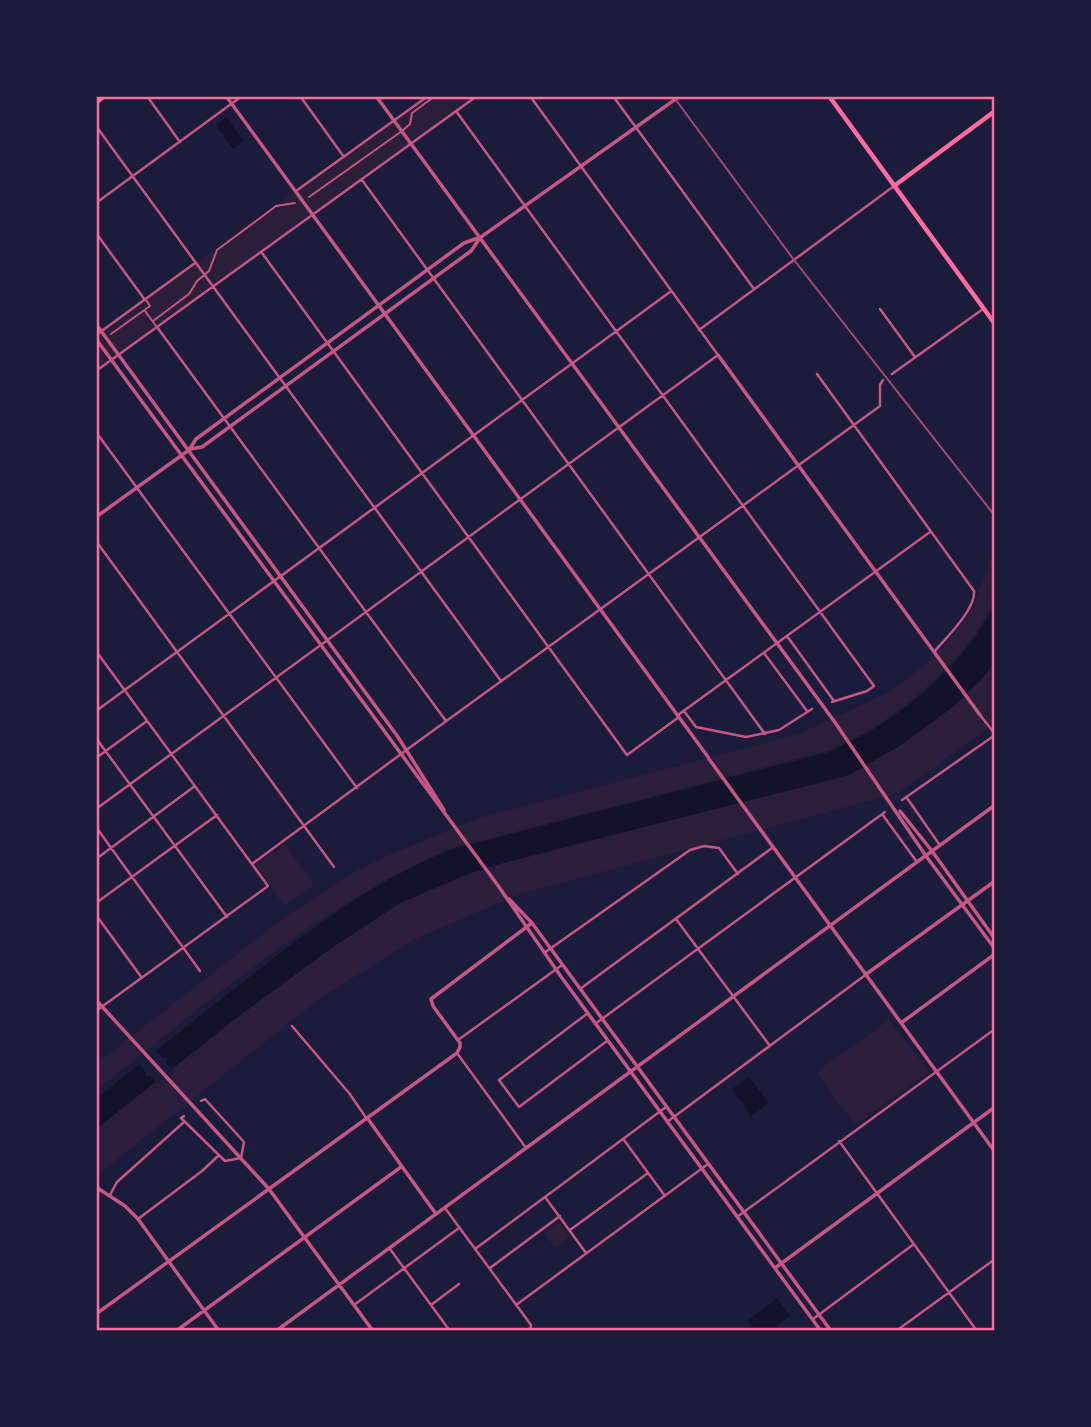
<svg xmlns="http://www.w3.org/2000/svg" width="1091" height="1427" viewBox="0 0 1091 1427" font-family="Helvetica,sans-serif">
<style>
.green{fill:#2a1e3b}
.water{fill:#12122b}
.pier{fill:#1b1b3a}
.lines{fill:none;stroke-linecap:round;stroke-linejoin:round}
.pedestrian{stroke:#c65784;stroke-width:2}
.minor{stroke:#c65784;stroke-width:2.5}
.tertiary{stroke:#c65784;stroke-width:3.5}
.secondary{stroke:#ff6b9d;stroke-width:3.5}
.primary{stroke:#ff6b9d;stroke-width:4.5}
.trunk{stroke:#ff6b9d;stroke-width:4.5}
.rail{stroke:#a44b75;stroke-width:2}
.neatline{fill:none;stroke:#ff6b9d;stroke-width:2.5}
</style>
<rect width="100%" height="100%" fill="#1b1b3a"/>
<path class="green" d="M428,96H477L96,371V335Z
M995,541C995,556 999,586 994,600C975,648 920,696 878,725C863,735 846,742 830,750L449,849C319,906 207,1003 96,1091V1064L282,919L347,876L384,857L479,818L799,734L887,693L916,672L946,644L972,609L988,568Z
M995,662V723L899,793L520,894L417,938L318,1000L96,1176V1129L235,1019L330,949L400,903L468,874L503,863L830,780L898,747L950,709L980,681Z
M285,844L314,886L284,906L256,865Z
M889,1020L930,1072L855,1125L816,1072Z
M556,1224H560L570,1237L555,1248L544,1233Z"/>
<path class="water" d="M226,117L244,141L233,149L216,125Z
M995,603V662L980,681L950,709L898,747L849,775L503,863L468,874L400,903L330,949L235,1019L96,1129V1099C147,1058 199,1016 251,976C314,926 378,879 453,849L830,752C845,744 860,737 874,729C919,702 974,651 995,603Z
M749,1077L769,1103L751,1116L732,1089Z
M777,1298L790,1316L770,1331H756L748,1320Z"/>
<path class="pier" d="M154,1049L162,1057L167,1058V1063L175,1072L158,1084L150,1076H146L145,1071L137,1062Z"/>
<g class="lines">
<path class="pedestrian" d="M309,197L402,131L410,124L412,113L435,96
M145,311L156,326
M153,321L189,294L197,281L209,271L217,250L276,206L295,203
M111,334L150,306L146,300"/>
<path class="minor" d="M147,96L180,142
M300,96L344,157
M613,96L754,289
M456,111L874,686L867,691L832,702
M96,126L501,681
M362,180L765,734
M296,191L428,96
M96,203L242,96
M96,233L145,300
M262,253L627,755L679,717
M880,309L915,357
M157,327L446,721
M699,330L894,186
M96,335L195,263
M96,371L477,96
M817,374L974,591C976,609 946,638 934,652
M892,374L983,309
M96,432L357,788
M96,541L334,867
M787,636L834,701
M96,651L268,886L96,1011
M764,653L807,711
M96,711L670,292
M684,711L696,727L746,737L779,730L812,709
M678,715L930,532
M980,715L995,734
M96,738L227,917
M96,758L147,721
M907,798L939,844
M902,800L995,735
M96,809L718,355L530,96
M882,814L917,862
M96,827L200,971
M96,859L195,786
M252,864L416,743L880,406V385L883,380
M96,903L217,815
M96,915L142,978
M676,919L770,1046
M544,953L690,850L704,846L719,848L738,874
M580,989L772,848
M588,1013L499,1080L519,1107L607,1041
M595,1024L885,812
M292,1026L349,1093L367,1119
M458,1040L562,965
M457,1053L526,1148
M184,1116L181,1118L225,1161L241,1158L244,1142L205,1099L201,1101
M667,1122L864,976
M624,1140L665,1196
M839,1141L977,1331
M110,1195L117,1182L184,1122
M545,1197L586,1253
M445,1208L531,1325L530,1331
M737,1217L995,1029
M138,1219L202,1171L218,1156
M570,1230L648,1173
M390,1249L450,1331
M475,1249L666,1107
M490,1268L560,1216
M354,1305L459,1228
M431,1305L459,1284
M516,1305L708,1164
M813,1319L914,1244
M896,1331L995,1259"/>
<path class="tertiary" d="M226,96L708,757
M376,96L834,721L926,856L995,949
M96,324L398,737L444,810
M96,339L499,887L562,978L821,1331
M718,355L980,715
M191,449L202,447L471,251L480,238
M96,517L189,450L196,439L464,243L481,237L680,96
M709,759L995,1152
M900,811L932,851L995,939
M509,899L532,923L831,1331
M865,975L995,881
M96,1000L269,1189L373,1331
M901,1023L995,954
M368,1119L436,1214
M96,1187L125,1206L138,1219L219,1331
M96,1204L98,1189
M775,1268L995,1107
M96,1314L457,1053L460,1047V1043L433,1006L431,999L532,923
M176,1331L401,1167
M276,1331L995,805"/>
<path class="secondary" d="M96,103L105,96"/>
<path class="primary" d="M894,186L995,111"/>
<path class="trunk" d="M829,96L995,324"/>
<path class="rail" d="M673,96L794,260L995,516"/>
</g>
<rect width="1091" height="1427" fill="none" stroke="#1b1b3a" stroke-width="196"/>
<rect x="98" y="98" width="895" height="1231" class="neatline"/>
</svg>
